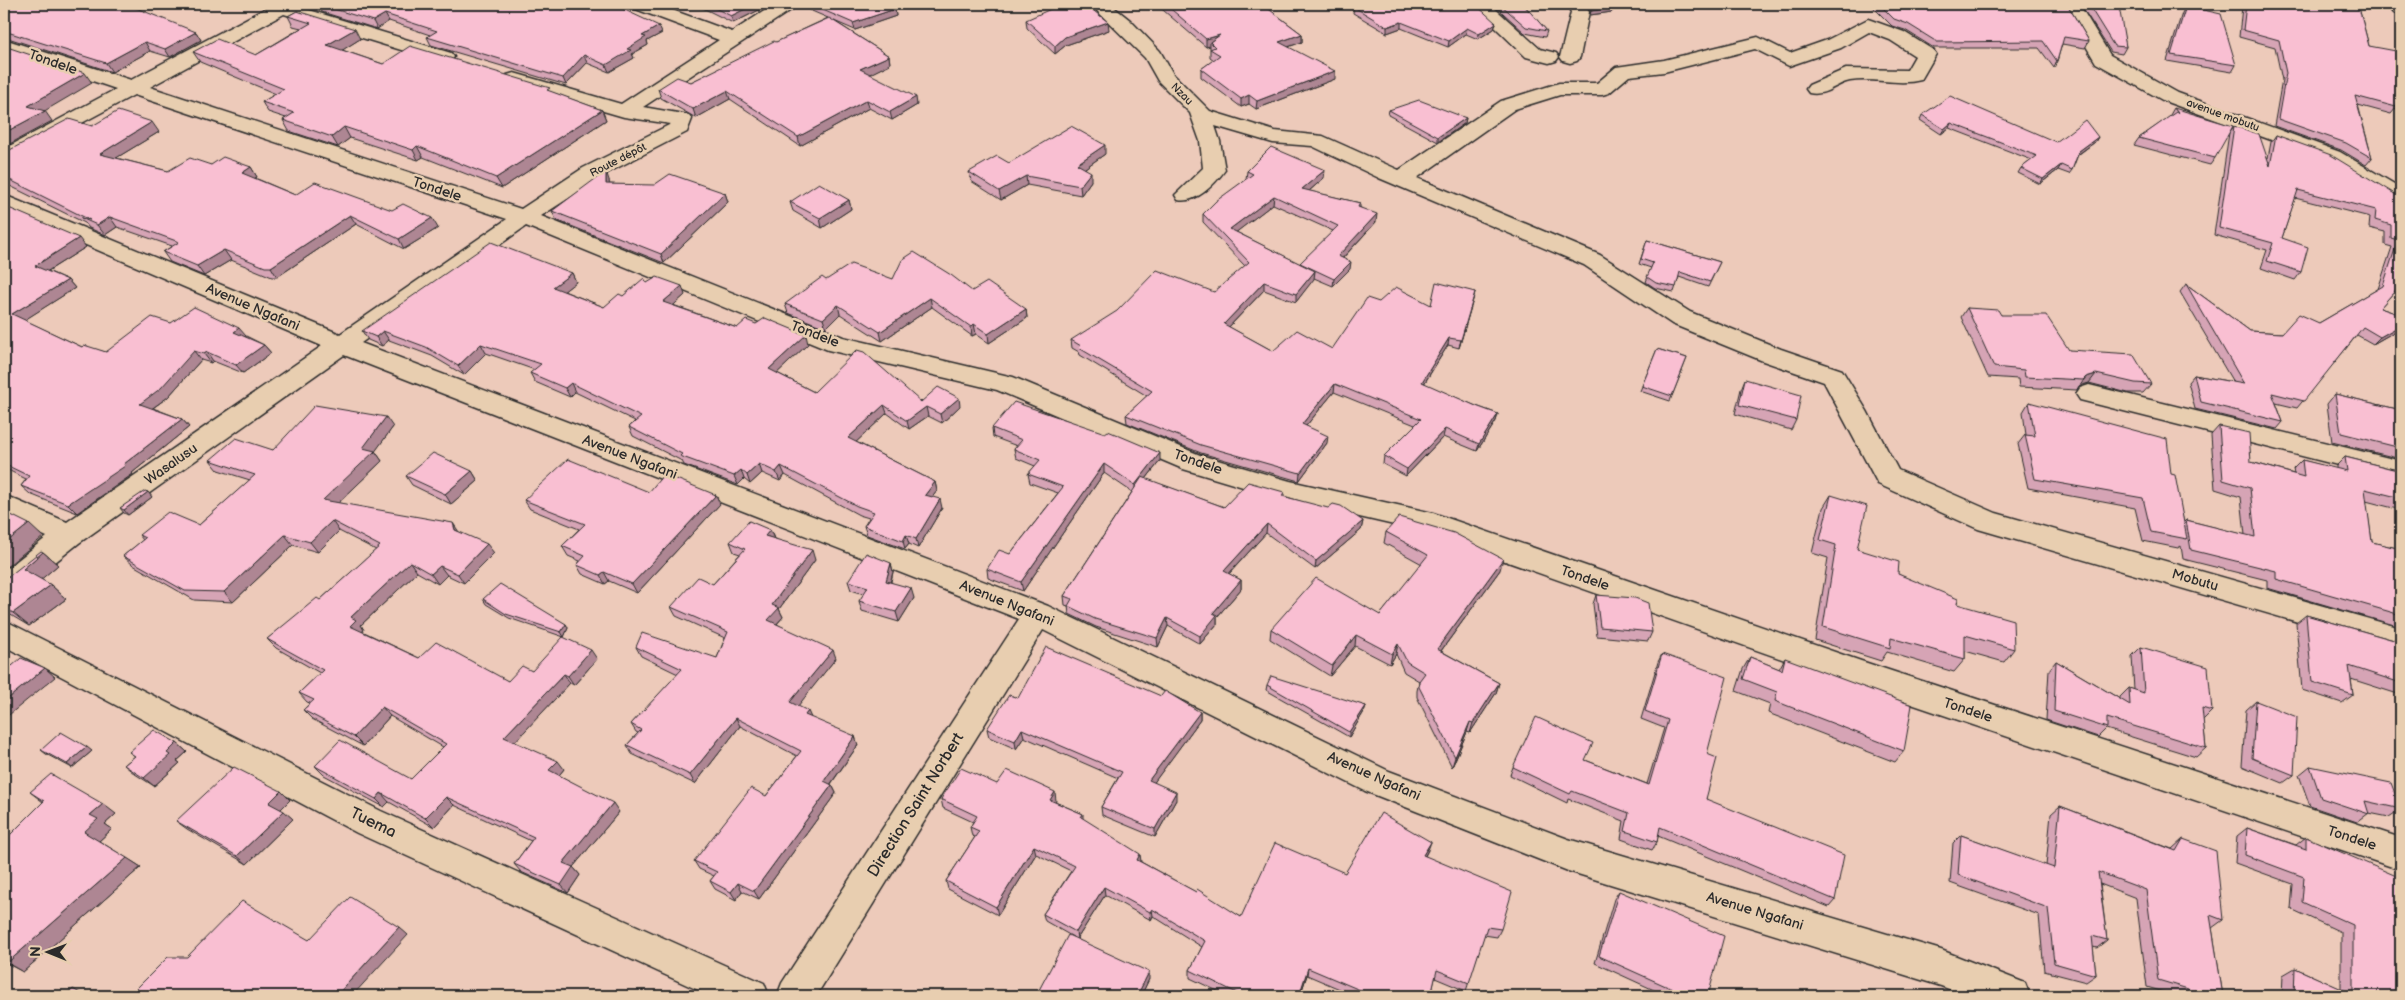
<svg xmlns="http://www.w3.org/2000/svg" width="2405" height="1000" viewBox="0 0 2405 1000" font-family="'Balsamiq Sans',sans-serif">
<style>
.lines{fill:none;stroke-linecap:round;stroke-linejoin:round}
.street-casing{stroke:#2b2b2b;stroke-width:3}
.street{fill:#e8ceb0;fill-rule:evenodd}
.wall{fill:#d6a4b5;stroke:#2b2b2b;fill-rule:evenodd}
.shaded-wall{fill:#ae8693;stroke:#2b2b2b}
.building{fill:#f9bfd2;stroke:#2b2b2b}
.labels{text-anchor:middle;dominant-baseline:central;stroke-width:5;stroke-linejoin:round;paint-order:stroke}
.far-street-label{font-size:11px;fill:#2b2b2b;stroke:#e8ceb0}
.street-label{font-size:14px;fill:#2b2b2b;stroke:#e8ceb0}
.near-street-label{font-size:16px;fill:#2b2b2b;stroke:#e8ceb0}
</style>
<rect width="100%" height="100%" fill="#edcaba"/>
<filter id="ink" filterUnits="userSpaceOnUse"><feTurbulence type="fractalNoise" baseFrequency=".02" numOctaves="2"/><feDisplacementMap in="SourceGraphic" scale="10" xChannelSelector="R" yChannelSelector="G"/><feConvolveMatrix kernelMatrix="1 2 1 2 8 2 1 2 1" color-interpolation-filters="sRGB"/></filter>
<g filter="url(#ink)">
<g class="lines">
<g class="street-casing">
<path id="street" d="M262,4H297L296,6L451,53L454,57L451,61L444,63L437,61L284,14L150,87L521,209L583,168L671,124L624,117L507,83L504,79L507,75L514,73L521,75L621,104L719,40L633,8L631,4H656L732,32L775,4H796L794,8L643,107L689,115L692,119L687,132L609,172L541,216L843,337L1013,377L1200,455L1290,481L1433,513L1861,661L2401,838V870L1861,687L1420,531L1290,501L1183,469L997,390L828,350L526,226L361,343L1048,606L1389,771L1568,839L1941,950L2025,983L2030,996H1967L1941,986L1568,871L1365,791L1043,630L816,996H777L782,983L1019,619L344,355L79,543L14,595L4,599V571L47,537L4,517V495L67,522L322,346L4,210V195L340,334L507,219L134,95L11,161L4,163V149L116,89L4,51V39L131,80L266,8Z
M1090,4H1110L1130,20L1160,51L1173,74L1210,111L1275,131L1323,136L1399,170L1501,101L1559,83H1597L1616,67L1664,60L1758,37L1790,53L1827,40L1868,19L1904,32L1933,50L1936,54L1921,80C1898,86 1873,77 1850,81C1835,84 1825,97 1809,93L1806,89L1809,85L1846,69L1907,70L1915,56L1890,40L1869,32L1841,48L1789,66L1755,49L1664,72L1629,76L1609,93L1602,95H1560L1515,109L1417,178L1600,255L1690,312L1781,349L1842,370L1867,411L1898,470L1996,513L2401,628V652L1978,529L1878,484L1824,382L1763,361L1672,324L1584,265L1379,178L1312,146L1273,143L1215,126L1220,141L1225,170C1215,184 1196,204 1178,200L1175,195L1203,168L1200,141L1190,113L1158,81L1145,58Z
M1471,4H1490L1540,49L1556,53L1559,57L1556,61L1549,63L1526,57Z
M1566,4H1584L1589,12L1580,57L1577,61L1570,63L1563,61L1560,57L1571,12Z
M2061,4H2079L2110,55L2178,93L2340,152L2401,188V204L2393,202L2326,160L2164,101L2096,63Z
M2387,4H2401V14L2394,13Z
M2089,385L2401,461V481L2080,400L2076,394L2080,388Z
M4,620L381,811L764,983L769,996H711L357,833L4,646Z"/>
</g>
<use href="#street" class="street"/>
</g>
<path class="wall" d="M4,4L196,32L201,40L170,57L150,51L112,72L5,37L4,38Z
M318,4L662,33L647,41L648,45L632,54L634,58L609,72L587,63L566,85L431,45L427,37L430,35L389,21L377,29L322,12Z
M695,4H771L733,23Z
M797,4H889L895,9L896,16L855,30L834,21L889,56L890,64L869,74L917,105L892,120L869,108L800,146L730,99L696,118L661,98L658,89L691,82L828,18L798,5Z
M1156,4H1262L1302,34V42L1288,47L1335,79L1256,109L1249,104L1241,107L1201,77V69L1214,60L1210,57V46L1206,47Z
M1493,4H1523L1547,31L1545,37L1525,33Z
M1586,4H1611L1613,7L1612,12L1590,15L1591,11Z
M1870,4H2067L2089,41L2085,48L2062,44L2057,61L2054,68L2039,48H1934L1905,30L1892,26Z
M2080,4H2117L2126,47L2122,54L2111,52Z
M2162,4H2182L2179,7Z
M2244,4H2358L2369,46L2401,72V105L2398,109L2396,108L2391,114L2358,105L2372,158L2366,165L2341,150L2274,126L2282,80L2275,47L2239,37L2242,6Z
M1429,5L1496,23L1494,29L1478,39L1466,34L1448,47L1401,28L1387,33L1353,13L1354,7Z
M2186,6L2236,65L2232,72L2167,61L2182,13Z
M297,11L360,39L342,50L383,64L551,92L602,110L606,120L502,188L423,157L418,160L350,138L338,147L289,131L283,120L286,118L268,112L262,102L276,94L200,62L193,52L256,55L301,28L293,26L288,16Z
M1026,20L1109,30L1066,45L1055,54L1027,28Z
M2174,108L2215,158L2210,165L2134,145L2139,138L2171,116L2170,115Z
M1389,110L1466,118L1465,123L1438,142L1388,115Z
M1922,115L2056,142L2098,137L2095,142L2078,155L2072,170L2069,174L2058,170L2040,184L2018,173L2021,168L2032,160L1949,128L1941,134L1920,120Z
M92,126L159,132L116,158L168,171L211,165L251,167L257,177L255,178L295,195L438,228L404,249L356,224L277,277H272L231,260L204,276L170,262L163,252L172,246L117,227L105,235L89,228L85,223L4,183V153Z
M2234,126L2268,158L2271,142L2276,135L2398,196L2401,284L2380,308L2401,315V328L2373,344L2357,335L2297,408L2276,403L2283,422L2277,429L2195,409L2188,382L2194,375L2233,382L2180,292L2186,284L2250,331L2282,333L2319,323L2378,289L2392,247L2385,245V232L2369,228L2370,217L2295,198L2282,238L2301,272L2295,280L2261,268L2267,250L2214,235L2229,133Z
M1105,154L1085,168L1091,181L1081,195L1027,185L1001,200L971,181L969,172L1009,163Z
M1247,171L1324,178L1309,191L1360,203V207L1376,222L1343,258L1350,269L1333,286L1314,278L1296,302L1264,290L1229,327L1273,351L1332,349L1379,302L1431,305L1475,292L1459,348L1448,345L1424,384L1476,406L1498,414L1496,421L1477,451L1443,437L1406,476L1383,464L1384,456L1415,425L1334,392L1306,426L1327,443L1299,481L1201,453L1127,423L1126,415L1147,396L1080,355L1079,352L1072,348L1071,340L1214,292L1245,266L1203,222V214L1246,179ZM1273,204L1333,231L1300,264L1236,232Z
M609,180V184L725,193L728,202L664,263L556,220L552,211Z
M849,200L851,209L822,228L793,211L790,202Z
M4,206L86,247L48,271L68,280L75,288L24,320L82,347L106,352L171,323L246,336L264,345L271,353L243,373L213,361L211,363L201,360L168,397L153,408L182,419L189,427L132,473L133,474L77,513L30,494L21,486L26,479L4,468Z
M1647,240L1720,262L1708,287L1679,277L1674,292L1655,288L1646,282L1651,268L1639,264Z
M572,273L576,282L564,291L604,307L623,296L647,283L685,295L673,305L737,328L756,324L808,344L777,373L814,392L921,402L960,406L942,423L928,416L909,429L887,413L856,442L935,482L937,491L932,497L942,508L918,548L909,544L905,549L867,535L864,526L869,518L859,515L785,475L780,481L762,473L750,484L744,479L738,485L684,465L682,461L633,436L629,427L635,421L575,392L570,397L535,382L530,373L535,370L486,353L464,375L432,356L389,340L382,346L368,340L362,331Z
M893,279L972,291L1026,309L1027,318L989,343L976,334L972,336L932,307L882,341L840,314L826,328L788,313L785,304Z
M1967,308L2001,315L2069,350L2151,384L2143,393H2128L2089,383L2079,386L2077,390L2019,387L2018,379L1988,377L1961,317Z
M1657,349L1687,358L1670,401L1640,391Z
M1745,379L1796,420L1791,430L1735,414L1741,389Z
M2335,394L2401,410V459L2332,442L2327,404Z
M2029,402L2171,474L2184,522L2186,520L2245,535L2241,497L2215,489L2211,435L2219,426L2251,462L2294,474L2293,469L2302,460L2336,469V466L2345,457L2401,471V510L2366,501L2372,542L2401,549V627L2267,588V580L2183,559L2181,546L2178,548L2143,541L2135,508L2028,488L2018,444L2025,435H2026L2023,412Z
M393,427L375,451L382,461L338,503L459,532L494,553L464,583L447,575L438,584L417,572L361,625L364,630L362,631L419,658L508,681L532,671L597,659L574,685L570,683L514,742L564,769L559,775L619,812L573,867L580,875L568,893L521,872L514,864L531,841L454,805L434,827L389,802L384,807L324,775L315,766L411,779L443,747L390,716L363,746L312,719L303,710L310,703L307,702L299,693L320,673L276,648L267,639L320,600L376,550L339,531L318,552L293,545L233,602L194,600L133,565L123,556L143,540L139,535L199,525L250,480L218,470L210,460L273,450Z
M992,428L1160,461L1146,479L1224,507L1284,492V496L1363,521L1361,530L1315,569L1266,533L1229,574L1241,580V589L1217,617V624L1200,644L1168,626L1158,647L1096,627L1069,614L1068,606L1065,605L1064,596L1132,492L1104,473L1023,591L988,578L987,569L1010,554L1058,493L1030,483L1028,474L1035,466L1016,458L1014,449L1017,446L993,437Z
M472,471L478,481L451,504L412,485L406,476Z
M148,492L152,497L128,515L124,513L120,508Z
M649,492L716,495L720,504L637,593L609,581L605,584L582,574L577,565L580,561L568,556L562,546L579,529L530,509L524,500Z
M1831,495L1857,549L1898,574L1957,604L2014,649L2004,662L1965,651V659L1954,672L1887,652L1881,661L1815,640L1828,558L1812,553L1823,508Z
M770,530L774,538L815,560L779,609L783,617L777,624L836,658L797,706L810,718L858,745L831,784L832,785L836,793L759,899L742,891L736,900L715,889L710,881L714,876L699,869L694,861L766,796L797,756L740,726L695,784L632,754L627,745L638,733L636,732L631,724L678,674L641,656L636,647L717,658L725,638L676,616L671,607L713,584L740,554L734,552L730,542Z
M1386,532L1500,570L1441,651L1499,683L1496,693L1470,733L1467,732L1452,767L1417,697V691L1419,681L1404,672L1396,654L1390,664L1355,646L1330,676L1270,639L1271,629L1380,615L1422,564L1384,543Z
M43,552L58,565L41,579L51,585L66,599L29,626L4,611V580Z
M891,563L893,572L891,582L914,598L899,622L862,611L859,601L864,594L851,590L848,581Z
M1596,595L1652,632L1648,641L1597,636L1593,604Z
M483,599L566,624L568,628L564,637L509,618L486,604Z
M2306,615L2401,642V695L2351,679L2353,695L2342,703L2302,690L2296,623Z
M2141,647L2212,711L2203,720L2206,748L2196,757L2106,729L2098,737L2046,720L2049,670L2056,661L2120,699V697L2129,688L2134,690L2132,656Z
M1662,654L1707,754L1706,799L1835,900L1829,907L1658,836L1657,842L1652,850L1621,839L1624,821L1568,799L1567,803L1510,775L1513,767L1585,760L1647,784L1664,728L1641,719L1658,662Z
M1750,657L1779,669L1785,658L1904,751L1895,762L1768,713L1770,704L1736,691L1743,669Z
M1267,685L1366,706L1365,710L1349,737L1266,690Z
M1161,696L1200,712V720L1154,782L1176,800L1155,837L1102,815L1101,807L1118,778L1024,737L1016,749L989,737L987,729L1018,698Z
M2256,701L2294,775L2283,783L2242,766L2246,710Z
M177,743L187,752L177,761L180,763L154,786L135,774L124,765L135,756L129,752Z
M41,750L92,751L72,768L46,754Z
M2310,766L2401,809L2389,817L2369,813L2357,822L2310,806L2299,775Z
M997,784L1056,801L1055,802L1083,814V819L1141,862L1241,917L1345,873L1428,850L1425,856L1501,929L1497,937L1484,935L1466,991L1435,978L1431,996H1356L1307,975L1300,996H1228L1190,978V970L1202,947L1153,916L1151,920L1105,895L1077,939L1149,979L1141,996H1040L1039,990L1073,937L1045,921L1043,914L1071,871L1036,854L998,915L948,889L946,881L975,837L972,836L970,827L973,822L943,808L941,799Z
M30,792L116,814L105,824L112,829L99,841L141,867L23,972L4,962V841L43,802Z
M290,800L280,809L293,819L247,864L187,829L176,821Z
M2060,806L2172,849L2183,839L2223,920L2212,928L2223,996H2177L2147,987L2136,898L2100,884L2107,940L2097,948L2093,947L2096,975L2086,982L2044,971L2039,915L1950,883L1953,843L1961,835L2046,866L2051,814Z
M2247,828L2296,845L2306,837L2401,996H2282L2283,975L2295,968L2341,989V932L2291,909L2293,884L2235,863L2237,836Z
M1619,891L1708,996H1667L1595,963L1614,899Z"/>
<path class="shaded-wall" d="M755,4H771L733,23L731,16Z
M1613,7L1612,12L1590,15L1591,11Z
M895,9L896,16L855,30L853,23Z
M385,14L389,21L377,29L373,21Z
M1108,22L1109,30L1066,45L1055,54V46L1065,37Z
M1401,22V28L1387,33V27Z
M1496,23L1494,29L1478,39L1479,34Z
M659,26L662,33L647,41L648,45L632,54L634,58L609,72L606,65L642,36Z
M1467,28L1466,34L1448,47L1449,41Z
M355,29L360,39L333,56L327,45Z
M196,32L201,40L170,57L165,49Z
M1302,34V42L1279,50V42Z
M1220,35L1210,42V46L1206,47V39Z
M145,42L150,51L112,72L106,63Z
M584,55L587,63L566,85L563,78Z
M889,56L890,64L862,78L860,69Z
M1335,71V79L1256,109L1257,101Z
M85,73L92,83L36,116L28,106Z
M727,91L730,99L696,118L693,109Z
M1249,95V104L1241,107V99Z
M916,97L917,105L892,120L890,112Z
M867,100L869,108L800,146L798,137Z
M602,110L606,120L502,188L496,178Z
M45,111L52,121L4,147V133Z
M1466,118L1465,123L1438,142V137Z
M152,122L159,132L108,163L100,154Z
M1951,123L1949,128L1941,134L1944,129Z
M344,127L350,138L338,147L332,137Z
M2098,137L2095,142L2076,156L2079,151Z
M1105,145V154L1078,173L1077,164Z
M417,146L423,157L418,160L413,150Z
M2061,165L2058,170L2040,184L2043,179Z
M251,167L257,177L248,182L242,173Z
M1325,170L1324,178L1302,197V189Z
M606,171L609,180L610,193L606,184Z
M1091,172V181L1081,195L1080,186Z
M1026,176L1027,185L1001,200L999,191Z
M725,193L728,202L664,263L661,254Z
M1274,196L1273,204L1230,237V229Z
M849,200L851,209L822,228L820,218Z
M1377,214L1376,222L1337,264L1338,256Z
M350,215L356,224L277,277L271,267Z
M110,217L117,227L105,235L97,225Z
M432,218L438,228L404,249L399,239Z
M79,238L86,247L43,274L35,266Z
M224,250L231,260L204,276L197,266Z
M1351,262L1350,269L1333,286L1334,279Z
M1315,271L1314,279L1296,302V294Z
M572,273L576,282L558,296L553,287Z
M68,280L75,288L20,323L12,314Z
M1264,282V290L1224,332V324Z
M682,286L685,295L667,311L663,302Z
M1475,292L1473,300L1459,348L1461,340Z
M930,298L932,307L882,341L880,332Z
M838,305L840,314L826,328L823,319Z
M1026,309L1027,318L989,343L988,334Z
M974,324L976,334L972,336L971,327Z
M2401,325V328L2373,344L2380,337Z
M239,328L246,336L240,340L234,332Z
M383,331L389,340L382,346L376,337Z
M806,335L808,344L772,378L769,369Z
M1449,338L1448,345L1420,390L1422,382Z
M481,344L486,353L464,375L458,366Z
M264,345L271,353L243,373L236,365Z
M194,351L201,360L168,397L147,412L140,404Z
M207,352L213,361L211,363L204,354Z
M2096,374L2089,383L2079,386L2077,390L2086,377Z
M571,383L575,392L570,397L565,388Z
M1335,384L1334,392L1301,432L1302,424Z
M959,398L960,406L942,423L940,414Z
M884,405L887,413L851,447L848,438Z
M926,407L928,416L909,429L907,421Z
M1498,414L1496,421L1477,451L1479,444Z
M386,417L393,427L374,453L375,451L382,461L331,510L323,500Z
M182,419L189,427L132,473L133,474L77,513L68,504L124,464Z
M1445,429L1443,437L1406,476L1407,469Z
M1328,436L1327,443L1299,481L1300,473Z
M1160,453V461L1135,493V485Z
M759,464L762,473L750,484L747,475Z
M1104,464V473L1023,591L1021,582Z
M781,466L785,475L780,481L776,472Z
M741,470L744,479L738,485L734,476Z
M472,471L478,481L451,504L445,494Z
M935,482L937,491L927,504L925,495Z
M148,492L152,497L128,515L124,510Z
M716,495L720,504L637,593L632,584Z
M940,499L942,508L918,548L916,539Z
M332,521L339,531L318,552L310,542Z
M1363,521L1361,530L1315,569L1316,561Z
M453,523L459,532L455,530Z
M29,524L43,537L4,569V544Z
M1267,524L1266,533L1224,579V571Z
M770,530L774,539L765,536Z
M285,535L293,545L233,602L224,592Z
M906,535L909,544L905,549L903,541Z
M487,544L494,553L464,583L458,574Z
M812,550L815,560L779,609L783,617L772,629L768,620L772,605Z
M43,552L58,565L38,582L23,569Z
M1503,559L1500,570L1435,659L1437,649Z
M410,562L417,572L361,625L364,630L358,635L350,626L351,617Z
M891,563L893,572L888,590L886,581Z
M440,566L447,575L438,584L431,574Z
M604,572L609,581L605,584L600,575Z
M1241,580V589L1217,617V624L1200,644V636L1213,613Z
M51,585L66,599L29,626L13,613Z
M911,588L914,598L899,622L896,612Z
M1167,618L1168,626L1158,647L1157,638Z
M566,624L568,628L564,637L561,632Z
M1356,635L1355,646L1330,676L1332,666Z
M1398,644L1396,654L1390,664L1392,654Z
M591,650L597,659L574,685L568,676Z
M833,650L836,658L794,711L790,702Z
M45,668L55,677L4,719V702Z
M564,674L570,683L511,746L504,737Z
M1499,683L1496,693L1470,733L1473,723Z
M1366,706L1365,710L1349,737V732Z
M382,707L390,716L363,746L354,737Z
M808,711L812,720L805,715Z
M1200,712V720L1150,788L1149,780Z
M736,718L740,726L695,784L690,775Z
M1470,722L1467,732L1452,767L1455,757Z
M1022,729L1024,737L1016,749L1015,741Z
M855,736L858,745L827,789L824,781Z
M177,743L187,752L177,761L180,763L154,786L144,778L167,753Z
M87,747L92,751L72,768L67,764Z
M558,761L564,769L556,779L549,770Z
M832,785L836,793L759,899L754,891Z
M281,791L290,800L279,811L269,803Z
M1055,792L1056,801L1052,808L1050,800Z
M1176,792V800L1155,837V829Z
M381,793L389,802L384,807L376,799Z
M446,797L454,805L434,827L425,818Z
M613,803L619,812L573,867L580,875L568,893L561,885L563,863Z
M103,804L116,814L105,824L112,829L98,842L84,832L90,815Z
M284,811L293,819L247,864L237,856Z
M1431,842L1428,850L1421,863L1423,855Z
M1034,846L1036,854L998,915L996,907Z
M1140,854L1141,862L1137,860Z
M127,858L141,867L23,972L7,963Z
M738,883L742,891L736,900L731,892Z
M1104,887L1105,895L1077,939L1076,932Z
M1152,909L1153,916L1151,920L1150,912Z
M399,927L408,935L352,996H336Z
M1308,968L1307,975L1300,996H1299Z
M1149,972V979L1141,996H1137Z"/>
<path class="building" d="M4,4H126L196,32L165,49L145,42L106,63L4,31Z
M318,4H612L659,26L642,36L646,37L627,49L631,50L606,65L584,55L563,78L427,37L437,31L385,14L373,21Z
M707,4H755L731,16Z
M809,4H889L895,9L853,23Z
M1062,4H1085L1108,22L1065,37L1055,46L1026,20Z
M1165,4H1262L1302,34L1279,42L1335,71L1257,101L1249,95L1241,99L1201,69L1220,55L1210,49L1215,47L1210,42L1220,35L1206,39Z
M1362,4H1428L1429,5L1433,4H1475L1496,23L1479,34L1467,28L1449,41L1401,22L1387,27L1354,7Z
M1500,4H1523L1547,31L1526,27Z
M1590,4H1611L1613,7L1591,11L1592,6Z
M1879,4H2067L2089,41L2064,37L2057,61L2043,41L1937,42L1908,24L1894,19Z
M2088,4H2117L2119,6L2126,47L2114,46Z
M2246,4H2358L2369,46L2396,51L2401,72V102L2397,101L2396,107L2355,96L2372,158L2346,143L2278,119L2286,73L2279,40L2243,30Z
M2186,6L2221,14L2236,65L2171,55Z
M297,11L355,29L327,45L383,64L410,46L550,88L547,90L602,110L496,178L417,146L413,150L344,127L332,137L283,120L294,113L262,102L284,89L193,52L217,39L256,55L311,23L288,16Z
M829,18L889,56L860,69L916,97L890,112L867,100L798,137L727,91L693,109L658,89L677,77L691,82L774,41L776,42Z
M4,46L85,73L28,106L45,111L4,133Z
M1950,96L2056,142L2085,120L2098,137L2079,151L2072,170L2061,165L2043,179L2021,168L2037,156L1951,123L1944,129L1922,115Z
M1419,100L1466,118L1438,137L1389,110Z
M2174,108L2233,126L2215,158L2139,138L2176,112L2178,113Z
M118,111L152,122L100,154L168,171L190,158L211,165L223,157L251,167L242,173L295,195L315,182L392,210L403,204L432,218L399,239L350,215L271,267H265L224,250L197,266L163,252L179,242L110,217L97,225L81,218L90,220L4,177V153L69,119L92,126Z
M1071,126L1105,145L1077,164L1091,172L1080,186L1026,176L999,191L969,172L997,156L1009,163Z
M2234,126L2259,134L2270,166L2276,135L2331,155L2398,196L2401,197V284L2380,308L2401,315V325L2380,337L2363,327L2304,401L2272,393L2283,422L2201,402L2194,375L2244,384L2186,284L2250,331L2282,333L2299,314L2319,323L2383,286L2398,240L2391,238V225L2375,220L2376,210L2298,190L2282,238L2308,247L2301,272L2267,261L2273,243L2219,228Z
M1271,147L1325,170L1302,189L1360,203L1358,207L1377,214L1338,256L1351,262L1334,279L1300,263L1338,226L1274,196L1230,229L1315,271L1296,294L1264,282L1224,324L1273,351L1297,330L1332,349L1367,298L1379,302L1396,287L1431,305L1436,282L1475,292L1461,340L1449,338L1422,382L1476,406L1498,414L1479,444L1445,429L1407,469L1384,456L1421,419L1335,384L1302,424L1328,436L1300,473L1201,445L1126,415L1152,391L1079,348L1081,346L1071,340L1117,311L1157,270L1214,292L1249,262L1203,214L1216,201L1253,174L1247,171Z
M606,171V184L654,185L670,174L725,193L661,254L552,211Z
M819,183L849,200L820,218L790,202Z
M4,206L79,238L35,266L68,280L12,314L82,347L84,345L106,352L152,317L171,323L194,307L239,328L234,332L264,345L236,365L207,352L204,354L194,351L161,388L140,404L182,419L124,464L125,466L68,504L21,486L29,476L4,464V384L9,381L4,379Z
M1647,240L1720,262L1710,282L1680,272L1676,287L1656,283L1647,277L1653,263L1641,259Z
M491,242L572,273L553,287L604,307L619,294L623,296L644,278L647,283L657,277L682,286L663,302L737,328L746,320L756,324L765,318L806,335L769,369L814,392L857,350L864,352L921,402L938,387L959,398L940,414L926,407L907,421L884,405L848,438L935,482L925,495L940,499L916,539L906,535L903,541L864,526L874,512L857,506L781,466L776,472L759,464L747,475L741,470L734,476L680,456L682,454L629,427L641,417L571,383L565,388L530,373L541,364L481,344L458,366L426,347L383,331L376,337L362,331Z
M914,252L951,275L972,291L987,282L1026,309L988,334L974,324L971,327L930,298L880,332L838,305L823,319L785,304L822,277L826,280L851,264L893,279L902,260Z
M1967,308L1998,310L2001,315H2046L2069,350L2133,354L2151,384L2135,383L2096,374L2086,377L2083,380L2025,377L2024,370L1994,367Z
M1657,349L1687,358L1672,396L1642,386Z
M1745,379L1801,395L1796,420L1739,405Z
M2335,394L2401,410V448L2341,433Z
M1014,402L1105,433L1108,431L1160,453L1135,485L1104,464L1021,582L987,569L999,550L1010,554L1063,487L1028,474L1040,460L1014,449L1022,440L992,428Z
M2029,402L2167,439L2171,474L2175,475L2187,539L2151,532L2143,498L2035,479L2025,435L2035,436Z
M315,405L386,417L363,448L375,451L323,500L453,523L455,530L487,544L458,574L440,566L431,574L410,562L351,617L356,620L350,626L419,658L436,642L508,681L522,666L532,671L563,637L591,650L568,676L564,674L504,737L558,761L549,770L613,803L563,863L573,867L561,885L514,864L534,837L446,797L425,818L381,793L376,799L315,766L340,740L411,779L446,744L382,707L354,737L303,710L314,700L299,693L323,670L267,639L317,598L320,600L380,546L332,521L310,542L285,535L224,592L185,591L123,556L145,538L139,535L168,512L199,525L255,475L210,460L236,438L273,450Z
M2219,426L2249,433L2251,462L2304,477L2302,460L2347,471L2345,457L2401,471V498L2365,489L2372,542L2401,549V615L2276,579V571L2191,550L2186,520L2255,537L2250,488L2223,480Z
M433,453L472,471L445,494L406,476Z
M568,459L649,492L664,474L716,495L632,584L604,572L600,575L577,565L585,556L562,546L585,524L524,500Z
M1142,477L1224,507L1248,482L1284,492L1282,496L1328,508L1333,504L1341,506L1363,521L1316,561L1267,524L1224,571L1241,580L1213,613L1217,615L1200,636L1167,618L1157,638L1095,619L1068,606L1072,599L1064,596Z
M145,491L148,492L124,510L120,508Z
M1831,495L1867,506L1857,549L1899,562L1898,574L1958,599L1957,604L2013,620L2014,649L1965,635V659L1891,638L1890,648L1823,627L1836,545L1820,540Z
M9,514L29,524L4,544V518Z
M1399,517L1454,533L1503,559L1437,649L1499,683L1473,723L1470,722L1455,757L1419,687V681L1425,673L1407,662L1398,644L1392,654L1356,635L1332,666L1271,629L1316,578L1380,615L1428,555L1386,532Z
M749,521L770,530L765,536L812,550L772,605L779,608L768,620L833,650L790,702L808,711L805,715L855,736L824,781L832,785L754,891L738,883L731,892L710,881L717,872L694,861L751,788L766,796L801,751L736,718L690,775L627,745L641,730L631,724L682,669L636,647L642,633L717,658L728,632L671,607L698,577L713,584L745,549L730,542Z
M41,551L43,552L23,569L51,585L13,613L4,607V580Z
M866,553L891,563L886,581L911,588L896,612L859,601L868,587L848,581Z
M500,584L566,624L561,632L506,614L483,599Z
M1596,595L1635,598L1648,603L1652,632L1600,627Z
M2306,615L2401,642V683L2349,666L2353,695L2312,682Z
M1046,647L1161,696L1165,691L1200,712L1149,780L1176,792L1155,829L1101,807L1122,772L1022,729L1015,741L987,729L1009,695L1018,698Z
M2141,647L2208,667L2212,711L2202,708L2206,748L2107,718V728L2054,711L2056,661L2130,705L2129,688L2144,693Z
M1662,654L1727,677L1707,754L1717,758L1706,799L1844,855L1835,900L1660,827L1657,842L1625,831L1629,813L1572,791L1570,794L1513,767L1536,717L1593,743L1585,760L1649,785L1668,720L1645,711Z
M1750,657L1782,670L1785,658L1912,705L1904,751L1775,701L1777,692L1743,679Z
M21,658L45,668L4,702V661L12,666Z
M1271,676L1366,706L1349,732L1267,685Z
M2256,701L2297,717L2294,775L2252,758Z
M154,730L177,743L167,753L170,755L144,778L124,765L135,756L129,752Z
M61,732L87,747L67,764L41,750Z
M2310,766L2391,783L2401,809L2365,801L2369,814L2321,798Z
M234,767L281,791L269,803L284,811L237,856L176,821Z
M961,768L997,784L1007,770L1055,792L1050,800L1083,814L1081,817L1140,854L1137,860L1196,892L1197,889L1241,917L1275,843L1345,873L1381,813L1431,842L1423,855L1512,892L1501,929L1487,927L1469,983L1437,970L1431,996H1374L1308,968L1299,996H1238L1239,994L1190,970L1205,941L1152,909L1150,912L1104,887L1076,932L1043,914L1075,866L1034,846L996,907L946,881L979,831L970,827L977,816L941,799Z
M51,774L103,804L90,815L98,819L84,832L127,858L7,963L4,961V841L44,801L30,792Z
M2060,806L2176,851L2183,839L2216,851L2223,920L2210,915L2223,996H2189L2188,989L2158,980L2146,890L2098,872L2107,940L2092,936L2096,975L2054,963L2048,908L1958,875L1961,835L2054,868Z
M2247,828L2306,849V837L2401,878V996H2294L2295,968L2353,994V925L2302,902L2304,877L2245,855Z
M1619,891L1724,936L1708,996H1688L1599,956Z
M350,897L399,927L336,996H239L237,995L236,996H147L136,989L168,957H187L242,901L309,940Z
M1068,935L1149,972L1137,996H1052L1039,990Z
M73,989L85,996H66Z"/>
</g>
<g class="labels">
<g class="far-street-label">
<text transform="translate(1182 94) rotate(45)">Nzau</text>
<text transform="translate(2223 115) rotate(20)">avenue mobutu</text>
<text transform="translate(618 160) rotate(-27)">Route dépôt</text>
</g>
<g class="street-label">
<text transform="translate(53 62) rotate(19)">Tondele</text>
<text transform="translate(437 189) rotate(18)">Tondele</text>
<text transform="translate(253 307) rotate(23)">Avenue Ngafani</text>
<text transform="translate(815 334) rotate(21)">Tondele</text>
<text transform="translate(630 457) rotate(21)">Avenue Ngafani</text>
<text transform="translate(1198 462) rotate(19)">Tondele</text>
<text transform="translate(171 464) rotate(-35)">Wasalusu</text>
<text transform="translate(1585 578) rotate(19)">Tondele</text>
<text transform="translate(2195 580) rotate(16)">Mobutu</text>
<text transform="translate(1007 603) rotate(22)">Avenue Ngafani</text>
<text transform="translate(1968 710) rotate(18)">Tondele</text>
<text transform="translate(1374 776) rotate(24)">Avenue Ngafani</text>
<text transform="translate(2352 838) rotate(18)">Tondele</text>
<text transform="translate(1755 911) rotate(17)">Avenue Ngafani</text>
</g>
<g class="near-street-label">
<text transform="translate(916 805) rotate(-58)">Direction Saint Norbert</text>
<text transform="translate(373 823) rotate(26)">Tuema</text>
</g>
</g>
<rect width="2405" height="1000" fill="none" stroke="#e8ceb0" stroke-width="20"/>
<rect x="10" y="10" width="2385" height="980" fill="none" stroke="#2b2b2b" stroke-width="2" filter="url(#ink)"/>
<g transform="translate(48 952) rotate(271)" stroke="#e8ceb0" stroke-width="4" paint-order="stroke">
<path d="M0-4L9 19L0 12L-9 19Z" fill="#2b2b2b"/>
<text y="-8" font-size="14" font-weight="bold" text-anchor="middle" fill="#2b2b2b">N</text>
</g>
</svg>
